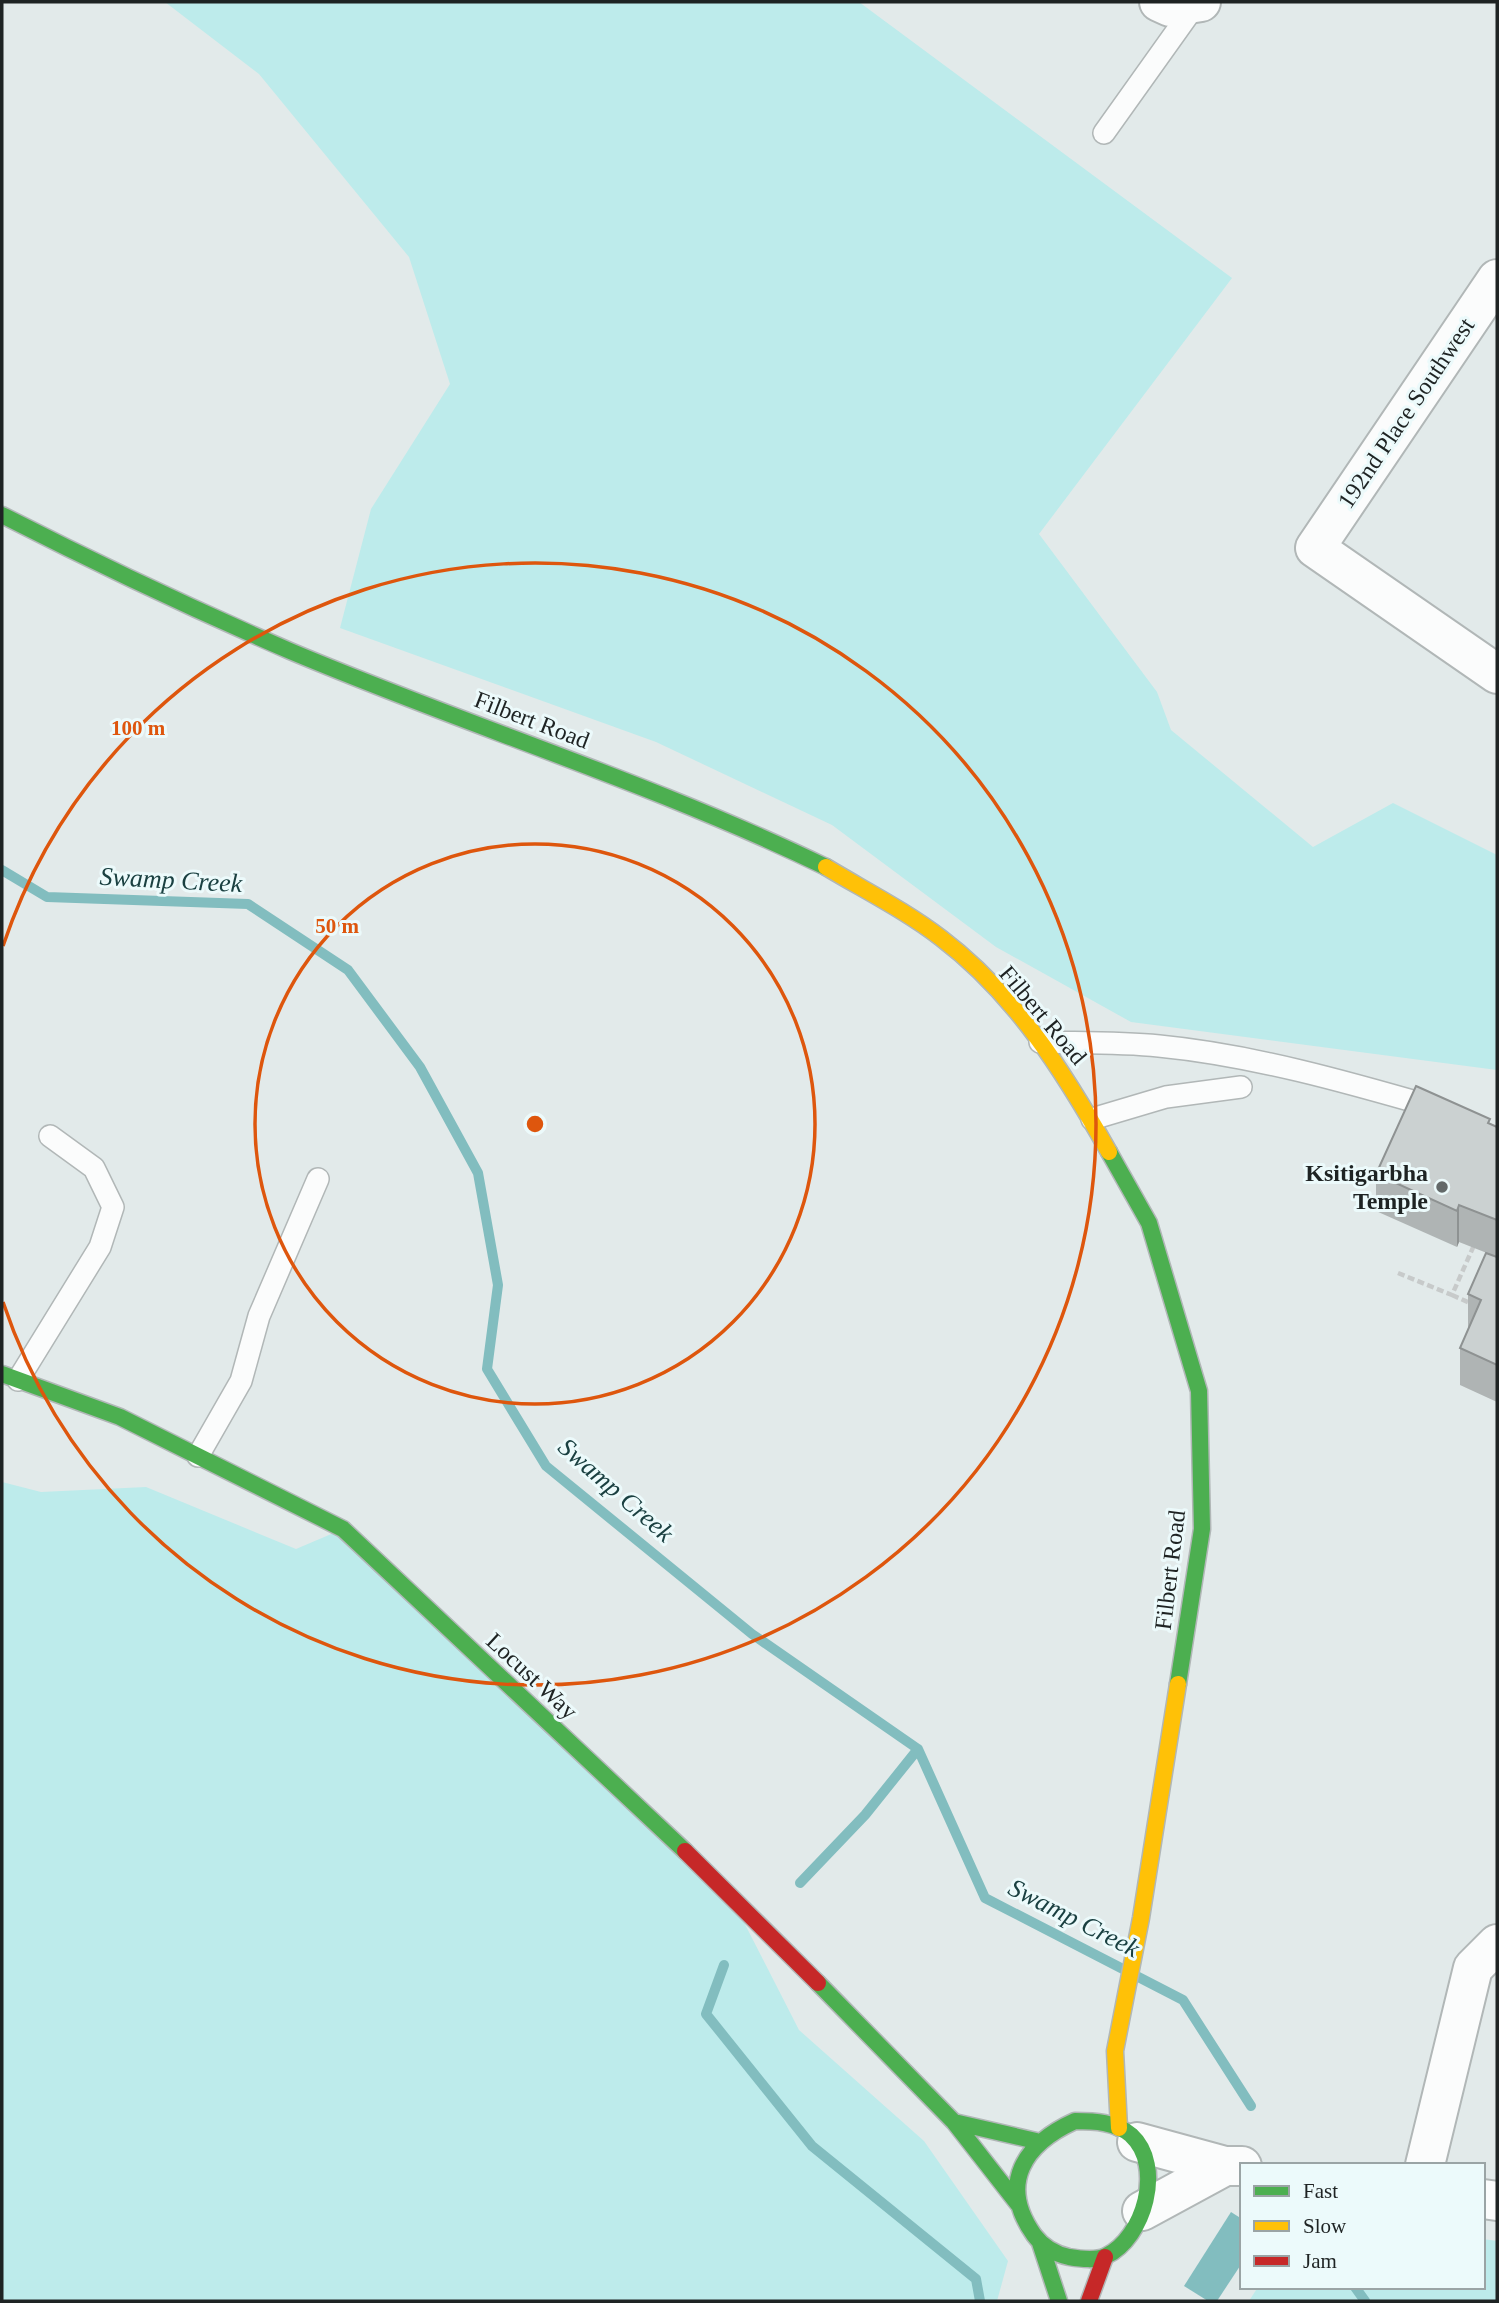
<svg xmlns="http://www.w3.org/2000/svg" width="1499" height="2303" viewBox="0 0 1499 2303" font-family="Georgia,serif">
<style>
.green{fill:#bdebeb}
.water{fill:#82bdbf}
.lines{fill:none;stroke-linecap:round;stroke-linejoin:round}
.stream{stroke:#82bdbf;stroke-width:10}
.lane-casing{stroke:#b1b7b7;stroke-width:24}
.street-casing{stroke:#b1b7b7;stroke-width:42}
.fast-casing{stroke:#b1b7b7;stroke-width:19}
.slow-casing{stroke:#b1b7b7;stroke-width:19}
.jam-casing{stroke:#b1b7b7;stroke-width:19}
.path{stroke:#c7caca;stroke-width:4.5;stroke-dasharray:7 3.5;stroke-linecap:butt}
.lane{stroke:#fbfcfc;stroke-width:21}
.street{stroke:#fbfcfc;stroke-width:38}
.fast{stroke:#4caf50;stroke-width:16}
.slow{stroke:#ffc107;stroke-width:16}
.jam{stroke:#c62828;stroke-width:16}
.wall{fill:#afb4b4}
.shaded-wall{fill:#8e9292}
.building{fill:#cbd1d1;stroke:#8e9292;stroke-width:2}
.ring{fill:none;stroke:#de560d;stroke-width:3.5}
.poi-dot{fill:#636969;stroke:#ecfafb;stroke-width:2.5}
.labels{text-anchor:middle;dominant-baseline:central;stroke-width:6;stroke-linejoin:round;paint-order:stroke}
.street-label{font-size:24px;fill:#1e2323;stroke:#ecfafb}
.poi-label{font-size:24px;font-weight:bold;fill:#1e2323;stroke:#ecfafb;text-anchor:end}
.water-label{font-size:26px;font-style:italic;fill:#1a4041;stroke:#ecfafb}
.centre{fill:#de560d;stroke:#ecfafb;stroke-width:3.5}
.ring-label{font-size:21px;text-anchor:middle;font-weight:bold;fill:#de560d;stroke:#ecfafb;stroke-width:6;stroke-linejoin:round;paint-order:stroke}
</style>
<rect width="100%" height="100%" fill="#e2eaea"/>
<path class="green" d="M165,2H859L1232,278L1039,534L1157,692L1171,730L1313,847L1393,803L1497,855V1070L1131,1022L996,947L832,825L656,742L340,628L371,509L450,384L409,257L259,74Z
M2,1482L41,1492L146,1487L296,1549L343,1529L728,1891L799,2030L924,2141L1008,2261L997,2301H2Z
M1483,2239L1497,2241V2301H1249L1258,2287H1483Z"/>
<path class="water" d="M1231,2212L1242,2219V2263L1217,2301H1208L1184,2286Z"/>
<g class="lines">
<path class="stream" d="M2,870L47,897L248,904L348,970L420,1067L478,1173L498,1285L487,1369L546,1466L752,1634L918,1749L985,1898L1183,2000L1251,2106
M800,1883L865,1815L918,1749
M724,1965L706,2014L812,2146L976,2279L980,2301
M1355,2287L1365,2301"/>
<g class="lane-casing">
<path id="lane" d="M1104,133L1196,4
M1040,1042C1079,1043 1120,1042 1159,1046C1252,1055 1347,1082 1437,1108
M1092,1119L1166,1097L1241,1087
M18,1380L100,1247L113,1207L94,1168L50,1136
M198,1456L241,1381L259,1316L318,1179"/>
</g>
<g class="street-casing">
<path id="street" d="M1159,2L1170,7L1201,2
M1497,279L1315,548L1497,674
M1137,2142L1225,2166H1242
M1425,2165L1473,1968L1497,1944
M1483,2199L1497,2201
M1142,2211L1225,2166"/>
</g>
<g class="fast-casing">
<path id="fast" d="M2,515C96,563 193,609 290,651C468,726 652,783 826,867
M1109,1152L1149,1223L1199,1391L1202,1529L1178,1684
M2,1374L120,1417L343,1529L685,1851
M818,1983L954,2122L1018,2204
M1075,2121C1094,2121 1116,2122 1131,2135C1165,2166 1144,2238 1106,2256C1096,2261 1081,2259 1069,2257C1055,2254 1043,2247 1034,2235C998,2184 1024,2144 1075,2121Z
M954,2122L1036,2141
M1040,2243L1059,2301"/>
</g>
<g class="slow-casing">
<path id="slow" d="M826,867C864,890 906,911 941,938C1015,994 1064,1072 1109,1152
M1119,2128L1115,2051L1141,1918L1178,1684"/>
</g>
<g class="jam-casing">
<path id="jam" d="M685,1851L818,1983
M1089,2301L1105,2257"/>
</g>
<path class="path" d="M1398,1273L1452,1295L1475,1243
M1452,1295L1470,1303"/>
<use href="#lane" class="lane"/>
<use href="#street" class="street"/>
<use href="#fast" class="fast"/>
<use href="#slow" class="slow"/>
<use href="#jam" class="jam"/>
</g>
<path class="wall" d="M1490,1123L1497,1127V1257L1459,1242L1457,1247L1376,1211V1174Z
M1497,1257V1402L1460,1385V1348L1468,1330V1294Z"/>
<path class="shaded-wall" d="M1459,1205V1242L1457,1247V1211Z"/>
<path class="building" d="M1416,1086L1490,1119L1488,1123L1497,1127V1220L1459,1205L1457,1211L1376,1174Z
M1486,1253L1497,1257V1365L1460,1348L1481,1300L1468,1294Z"/>
<g class="ring">
<circle cx="535" cy="1124" r="280"/>
<path d="M3 946A561 561 0 1 1 3 1302"/>
</g>
<circle class="poi-dot" cx="1442" cy="1187" r="7"/>
<g class="labels">
<g class="street-label">
<text transform="translate(1406 413) rotate(-56)">192nd Place Southwest</text>
<text transform="translate(532 720) rotate(21)">Filbert Road</text>
<text transform="translate(1043 1015) rotate(50)">Filbert Road</text>
<text transform="translate(1170 1570) rotate(-83)">Filbert Road</text>
<text transform="translate(532 1676) rotate(43)">Locust Way</text>
</g>
<g class="poi-label">
<text x="1428" y="1173">Ksitigarbha<tspan x="1428" dy="28">Temple</tspan></text>
</g>
<g class="water-label">
<text transform="translate(171 880) rotate(3)">Swamp Creek</text>
<text transform="translate(616 1490) rotate(41)">Swamp Creek</text>
<text transform="translate(1074 1918) rotate(27)">Swamp Creek</text>
</g>
</g>
<circle cx="535" cy="1124" r="10" class="centre"/>
<g class="ring-label">
<text x="138" y="735">100 m</text>
<text x="337" y="933">50 m</text>
</g>
<rect width="1499" height="2303" fill="none" stroke="#1e2323" stroke-width="7"/>
<rect x="1240" y="2163" width="245" height="126" fill="#ecfafb" stroke="#9aa4a5" stroke-width="2"/>
<rect x="1254" y="2186" width="35" height="10" fill="#4caf50" stroke="#9aa4a5" stroke-width="2"/>
<text x="1303" y="2198" font-size="21" fill="#1e2323">Fast</text>
<rect x="1254" y="2221" width="35" height="10" fill="#ffc107" stroke="#9aa4a5" stroke-width="2"/>
<text x="1303" y="2233" font-size="21" fill="#1e2323">Slow</text>
<rect x="1254" y="2256" width="35" height="10" fill="#c62828" stroke="#9aa4a5" stroke-width="2"/>
<text x="1303" y="2268" font-size="21" fill="#1e2323">Jam</text>
</svg>
